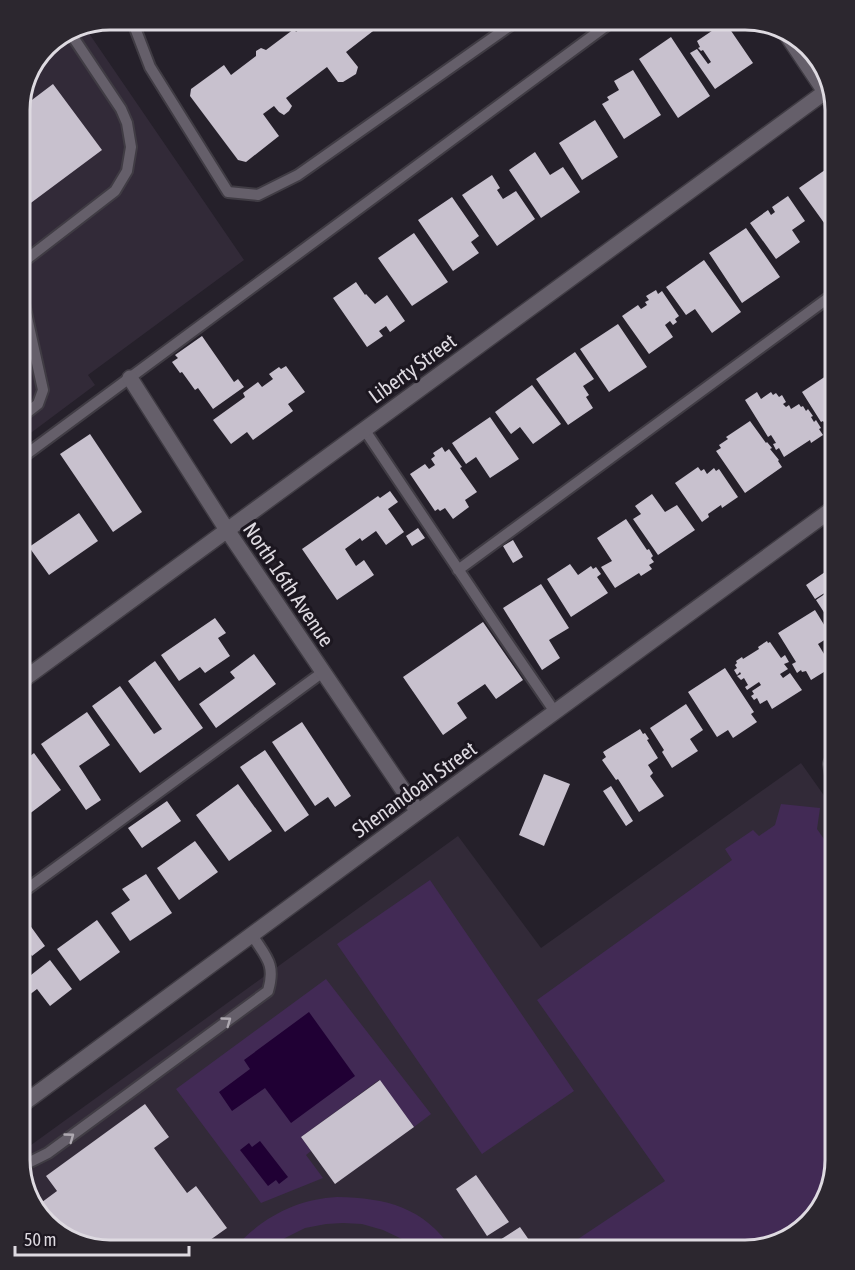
<svg xmlns="http://www.w3.org/2000/svg" width="855" height="1270" viewBox="0 0 855 1270" font-family="'Asap Condensed',sans-serif">
<style>
.built{fill:#322a38}
.green{fill:#422a55}
.water{fill:#200034}
.building{fill:#c8c1ce}
.lines{fill:none;stroke-linecap:round;stroke-linejoin:round}
.lane-casing{stroke:#403c44;stroke-width:14}
.street-casing{stroke:#403c44;stroke-width:18}
.lane{stroke:#655f6a;stroke-width:10}
.street{stroke:#655f6a;stroke-width:15}
.oneway{stroke:#aea9b1}
.labels{text-anchor:middle;dominant-baseline:central;stroke-width:6;stroke-linejoin:round;paint-order:stroke}
.street-label{font-size:21px;fill:#dedae1;stroke:#1c1720}
.rim{fill:none;stroke:#dedae1;stroke-width:3}
</style>
<rect width="100%" height="100%" fill="#25202a"/>
<path class="built" d="M86,29L244,260L88,375L95,385L20,441V103L50,42Z
M801,763L835,811V1161L823,1206L790,1239L746,1250H104L60,1236L31,1205L20,1161V1153L458,836L541,948Z"/>
<path class="green" d="M781,804L820,808L817,829L831,849L835,845V1161L823,1206L790,1239L746,1250H580L575,1241L665,1181L537,1000L732,860L725,849L753,830L759,836L775,825Z
M430,880L574,1091L482,1154L337,944Z
M326,979L431,1114L414,1127L379,1080L301,1137L311,1151L306,1155L323,1178L261,1203L176,1089Z
M337,1197C387,1198 423,1207 453,1250H417L402,1239L383,1230L362,1224L343,1223L326,1224L305,1228L285,1238L268,1250H233C259,1219 296,1199 337,1197Z"/>
<path class="water" d="M309,1012L355,1076L291,1123L265,1088L232,1111L219,1092L250,1069L244,1060Z
M260,1141L288,1177L279,1184L276,1180L268,1186L240,1150L249,1143L252,1147Z"/>
<path class="building" d="M312,20H405L403,26L399,30L392,28L386,21L346,52L358,67L356,74L343,82H338L327,67L286,98L292,106L289,111L284,115L279,112L274,106L263,114L279,136L246,162L238,160L190,96L191,89L224,65L231,75L256,56V51L261,48L266,50L294,29L296,32Z
M420,20H436L426,27Z
M725,22L753,63L715,89L690,53L697,49L708,64L711,62L703,50L701,51L698,48L700,47L697,41Z
M671,37L710,96L678,118L639,59Z
M633,70L661,115L624,139L602,104L609,100L607,97L619,90L614,81Z
M53,84L102,150L20,211V109Z
M595,120L618,157L582,180L559,143Z
M535,152L550,175L563,167L580,192L541,218L509,170Z
M835,163V221L827,227L799,188Z
M492,175L500,188L497,190L503,199L516,191L535,219L497,246L462,195Z
M788,196L805,221L792,230L800,242L776,259L750,223L768,210L771,215L775,212L772,207Z
M452,197L479,236L471,242L479,253L453,271L418,220Z
M746,228L780,277L742,303L709,253Z
M414,233L448,282L412,306L378,258Z
M704,260L741,312L712,333L695,309L686,315L666,287Z
M356,282L365,295L366,294L375,304L387,295L405,321L390,332L386,326L379,331L383,336L367,347L333,298Z
M656,290L658,294L662,291L679,316L675,319L677,322L673,325L670,321L665,325L673,337L649,354L622,316L638,305L641,309L647,305L645,302L649,300L646,296Z
M618,324L647,367L609,392L580,349Z
M202,336L234,382L238,379L244,387L213,409L198,388L195,390L182,372L180,373L172,362L178,358L175,355Z
M575,352L594,379L583,386L589,395L586,397L593,408L568,425L536,379Z
M286,366L305,392L288,404L293,411L253,440L247,432L231,444L213,420L245,397L243,393L258,382L262,387L273,379L269,374L279,367L281,369Z
M835,370V427L830,431L823,421L821,422L802,392Z
M532,385L561,424L533,444L520,427L511,434L495,412Z
M757,392L761,399L771,392L773,395L776,393L779,397L782,395L786,402L783,404L786,407L789,405L791,409L799,404L801,407L803,406L806,411L808,409L813,416L811,417L814,422L816,420L821,428L819,429L823,435L811,443L810,440L784,457L779,448L776,450L773,444L776,443L771,435L768,437L745,400Z
M490,417L519,459L490,478L476,457L466,464L452,443Z
M750,421L766,443L767,442L772,448L770,449L779,460L778,461L782,467L745,493L716,451L721,448L719,445L728,439L726,437Z
M90,434L142,512L113,532L60,454Z
M442,447L445,452L449,449L462,467L460,468L477,492L465,500L469,507L453,519L445,508L440,511L438,509L435,511L410,474L425,464L429,469L435,465L431,459L435,456L433,453Z
M698,467L701,471L704,469L707,474L714,468L716,471L719,469L738,497L722,508L721,505L708,514L709,517L702,522L675,483Z
M390,491L398,502L388,509L404,532L386,545L376,531L362,541L360,538L345,549L356,566L364,560L374,575L337,600L302,549L378,496L380,498Z
M652,494L665,512L677,505L695,530L658,555L633,519L641,514L635,506Z
M79,513L98,541L49,575L29,547Z
M626,519L647,550L649,549L653,556L651,558L654,562L649,565L652,569L641,576L639,573L615,588L601,567L612,561L597,538Z
M418,528L425,538L412,546L406,536Z
M513,540L523,557L513,563L503,546Z
M570,564L578,575L591,566L593,569L596,567L601,574L597,577L608,593L571,617L547,579Z
M825,572L834,587L815,599L806,585Z
M541,584L569,628L549,640L560,658L542,670L503,608Z
M835,587V615L829,620L816,600Z
M815,610L831,636L818,644L832,667L811,680L806,671L802,672L801,670L797,673L792,664L796,662L778,633Z
M215,618L226,633L218,638L230,656L205,673L200,667L179,681L161,655Z
M483,622L523,680L496,699L485,684L457,703L467,718L443,735L403,677Z
M767,641L768,643L770,642L781,658L785,655L789,662L784,664L788,669L780,674L783,678L790,673L802,690L772,709L767,700L760,704L757,698L754,700L751,696L754,694L752,691L761,685L759,682L747,690L745,687L748,685L744,678L741,680L737,676L741,674L740,672L737,675L734,670L737,668L735,665L737,663L736,661L742,657L743,659L759,649L758,647Z
M254,654L276,684L216,728L199,704L235,678L230,672Z
M155,661L203,728L140,773L92,706L120,686L154,734L162,729L128,681Z
M725,668L754,712L751,714L757,722L733,738L728,730L717,737L688,692Z
M686,704L703,730L690,739L698,751L672,768L662,752L664,750L650,728Z
M87,712L110,745L79,766L101,800L86,810L41,744Z
M302,722L351,796L335,807L328,797L315,806L272,742Z
M640,729L643,734L645,733L649,739L647,740L658,758L648,765L653,773L650,776L664,796L639,812L618,779L616,780L602,760L606,757L603,752Z
M265,750L309,815L285,832L240,767Z
M34,753L61,790L20,821V764Z
M544,774L570,784L544,846L519,835Z
M238,784L272,831L229,861L196,815Z
M611,786L633,821L626,826L603,791Z
M167,801L181,821L142,848L128,828Z
M195,841L218,872L179,900L157,868Z
M146,874L172,913L130,941L111,913L130,900L122,889Z
M97,920L120,952L80,981L57,949Z
M29,924L45,946L32,956L20,939V931Z
M50,960L72,989L50,1006L37,989L20,1002V964L21,963L31,975Z
M380,1080L414,1127L335,1184L301,1137Z
M145,1104L169,1137L154,1148L187,1193L196,1186L227,1228L196,1250H104L60,1236L34,1208L57,1191L46,1176Z
M476,1175L509,1222L487,1236L456,1189Z
M520,1227L536,1250H496L492,1245Z"/>
<g class="lines">
<g class="lane-casing">
<path id="lane" d="M132,20L150,67L228,192L258,195L298,175L518,20
M20,418L38,404L43,390L21,290L23,262L115,191L127,171L131,147L127,123L121,109L71,34
M364,429L503,636L555,712
M20,459L614,20
M458,570L835,293
M20,894L323,672
M20,1162L26,1164L48,1153L268,991C276,964 266,957 252,935"/>
</g>
<g class="street-casing">
<path id="street" d="M783,29L834,105
M130,378L227,530L418,812
M20,682L825,92L829,87
M835,786L831,764L835,755
M20,1106L418,812L835,507"/>
</g>
<use href="#lane" class="lane"/>
<use href="#street" class="street"/>
</g>
<defs><path id="oneway-chevron" d="M-2-3.5L2.5 0L-2 3.5" fill="none" stroke-width="1.6" stroke-linecap="round" stroke-linejoin="round" transform="scale(1.5)"/></defs>
<g class="oneway">
<use href="#oneway-chevron" transform="translate(227 1021) rotate(-36)"/>
<use href="#oneway-chevron" transform="translate(70 1137) rotate(-36)"/>
</g>
<g class="labels">
<g class="street-label">
<text transform="translate(412 368) rotate(-36)">Liberty Street</text>
<text transform="translate(289 584) rotate(56)">North 16th Avenue</text>
<text transform="translate(414 789) rotate(-36)">Shenandoah Street</text>
</g>
</g>
<path d="M0 0H855V1270H0ZM110 30H745A80 80 0 0 1 825 110V1160A80 80 0 0 1 745 1240H110A80 80 0 0 1 30 1160V110A80 80 0 0 1 110 30Z" fill="#2c272f" fill-rule="evenodd"/>
<path class="rim" d="M110 30H745A80 80 0 0 1 825 110V1160A80 80 0 0 1 745 1240H110A80 80 0 0 1 30 1160V110A80 80 0 0 1 110 30Z"/>
<path d="M15 1246v9h174v-9" fill="none" stroke="#dedae1" stroke-width="3"/>
<text x="24" y="1246" font-size="18" fill="#dedae1" stroke="#1c1720" stroke-width="4.5" paint-order="stroke">50 m</text>
</svg>
